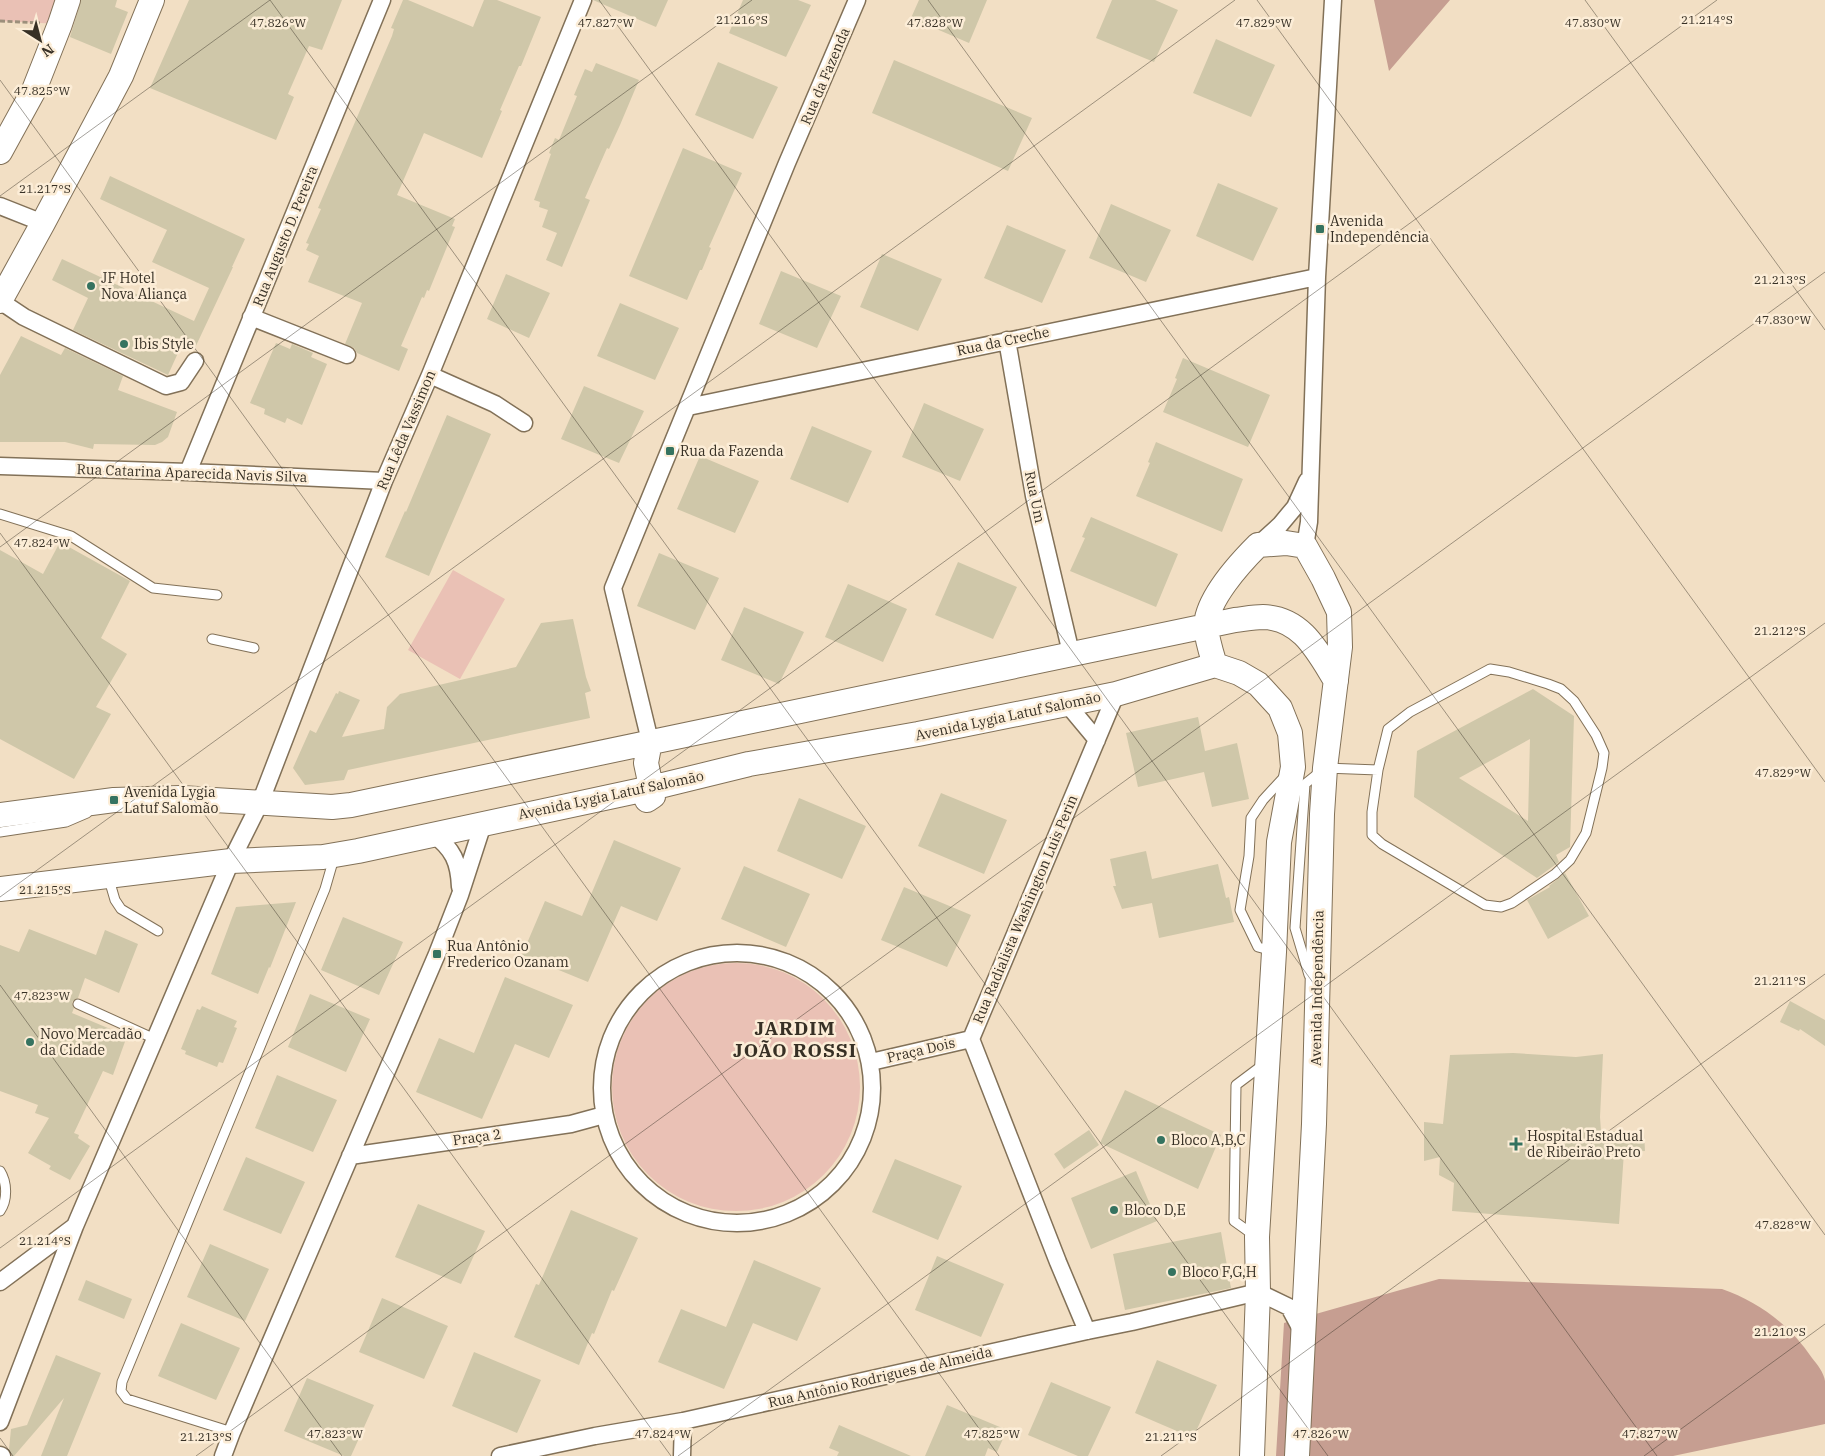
<svg xmlns="http://www.w3.org/2000/svg" width="1825" height="1456" viewBox="0 0 1825 1456" font-family="'IBM Plex Serif',serif">
<style>
.green{fill:#eac1b5}
.forest{fill:#c69e91}
.building{fill:#cfc7a9;fill-rule:evenodd}
.lines{fill:none;stroke-linecap:round;stroke-linejoin:round}
.service-casing{stroke:#827158;stroke-width:11}
.minor-casing{stroke:#827158;stroke-width:19}
.secondary-casing{stroke:#827158;stroke-width:26}
.path{stroke:#9c8f7b;stroke-width:3;stroke-dasharray:5 2.5;stroke-linecap:butt}
.service{stroke:#fff;stroke-width:9}
.minor{stroke:#fff;stroke-width:16}
.secondary{stroke:#fff;stroke-width:24}
.ticks{fill:none;stroke:#373025;stroke-width:1;stroke-opacity:0.45}
.poi-dot{fill:#357360;stroke:#fcedd7;stroke-width:2}
.labels{text-anchor:middle;dominant-baseline:central;stroke-width:5;stroke-linejoin:round;paint-order:stroke}
.street-label{font-size:14px;fill:#373025;stroke:#fcedd7}
.poi-label{font-size:14px;fill:#373025;stroke:#fcedd7;text-anchor:start}
.district-label{font-size:19px;font-weight:bold;letter-spacing:1px;fill:#373025;stroke:#fcedd7}
.ticks-label{font-size:12px;text-anchor:middle;fill:#373025;stroke:#fcedd7;stroke-width:5;stroke-linejoin:round;paint-order:stroke}
</style>
<rect width="100%" height="100%" fill="#f2dfc4"/>
<path class="green" d="M0,0H68L60,24L0,21Z
M453,570L505,599L460,679L408,650Z
M612 1087a124 124 0 1 1 248 0a124 124 0 1 1-248 0Z"/>
<path class="forest" d="M1374,0H1450L1389,71Z
M1439,1279L1722,1289C1759,1302 1790,1325 1812,1358C1817,1364 1824,1373 1825,1381C1825,1395 1825,1410 1825,1424L1673,1456H1276L1284,1323Z"/>
<path class="building" d="M81,0H117L115,7L128,12L111,54L70,37Z
M189,0H342L322,50L309,46L288,94L294,97L276,140L150,88Z
M403,0H408L473,27L484,0H497L541,17L521,66H519L500,110L502,111L482,158L424,133L397,195L455,219L452,226L455,227L429,291L427,290L424,298L422,297L401,346L408,349L399,371L357,353L354,348L345,344L362,303L308,282L319,256L306,250L309,244L306,243L321,209L318,208L392,36L394,29L391,28Z
M593,0H668L656,27Z
M743,0H798L811,5L786,57L729,33Z
M919,0H987L969,43L911,18Z
M1112,0H1155L1178,10L1154,62L1096,38Z
M1216,39L1275,65L1251,117L1193,93Z
M894,60L1032,118L1008,171L872,113Z
M718,62L778,87L753,139L695,115Z
M596,63L639,80L620,125L609,149L607,148L585,198L590,200L562,267L546,260L557,233L542,227L548,210L539,207L540,202L534,200L551,154L549,153L555,138L559,140L577,96L574,95L585,69L592,72Z
M683,148L742,173L709,247L711,248L702,270H700L687,300L629,276Z
M110,176L245,239L232,267H233L194,350L182,344L168,375L73,330L88,298L52,280L62,259L194,321L209,288L152,262L167,230L100,199Z
M1218,183L1278,208L1253,261L1196,236Z
M1111,204L1171,230L1146,282L1089,258Z
M1007,225L1066,250L1042,303L984,278Z
M882,254L942,279L918,331L860,307Z
M781,271L841,296L817,348L759,324Z
M506,274L550,293L529,338L487,319Z
M620,303L679,328L655,380L597,356Z
M21,336L61,355L65,348L123,376L118,390L177,412L168,437L162,442L155,445L94,444L93,449L65,442H0V375Z
M276,343L290,349L292,344L313,353L311,357L327,364L302,425L287,418L285,423L264,414L265,409L250,403Z
M1183,358L1270,395L1248,447L1163,412L1177,379L1175,378Z
M584,386L644,411L619,463L561,439Z
M924,403L984,429L960,481L902,457Z
M447,415L491,434L429,576L385,557L405,511L406,512Z
M812,426L872,451L848,503L790,479Z
M1156,442L1243,479L1222,532L1136,496L1150,463L1148,462Z
M700,456L759,481L735,533L677,509Z
M1091,517L1178,554L1156,607L1070,571L1085,538L1082,537Z
M60,542L130,581L101,638L127,654L96,707L111,714L74,779L0,739V550L43,574Z
M659,553L719,578L695,630L637,606Z
M958,562L1017,587L993,639L935,615Z
M848,584L907,609L883,662L825,637Z
M744,607L804,632L779,684L721,660Z
M573,619L586,677L591,691L585,693L590,718L348,770L344,780L305,785L293,768L310,730L316,733L336,693L338,694L339,691L360,700L342,737L384,729L387,707L400,694L516,667L541,623Z
M1533,689L1574,716L1570,847L1556,855L1559,862L1537,878L1414,797L1417,751ZM1530,739L1528,821L1459,778Z
M1198,717L1205,751L1237,743L1249,799L1212,807L1204,772L1138,787L1126,733Z
M941,793L1007,820L984,874L918,846Z
M799,798L866,826L842,879L777,851Z
M614,840L681,868L657,921L621,906L588,982L522,955L545,901L582,916Z
M1146,851L1152,879L1218,864L1226,898L1229,897L1234,922L1159,938L1152,903L1122,909L1113,886H1116L1110,859Z
M744,866L810,894L786,947L721,919Z
M1565,873L1589,916L1548,939L1527,900L1550,887L1549,886Z
M904,887L971,915L947,967L881,940Z
M296,902L270,968L269,967L258,994L211,974L236,907Z
M343,917L403,942L379,995L321,970Z
M29,929L96,955L105,930L138,944L119,993L85,978L78,998L72,1002L74,1008L72,1013L127,1036L113,1075L103,1071L74,1133L79,1135L78,1138L90,1146L70,1180L49,1169L51,1166L28,1153L49,1118L35,1113L38,1105L0,1091V945L19,952Z
M505,977L573,1005L549,1058L515,1044L482,1119L416,1092L439,1038L474,1053Z
M310,994L370,1019L346,1072L288,1047Z
M1790,1001L1825,1020V1046L1800,1029L1799,1031L1780,1022Z
M202,1006L237,1021L234,1027L237,1028L223,1063L219,1062L217,1067L185,1054L186,1051L181,1049L197,1009L200,1010Z
M1513,1053L1576,1057L1603,1054L1600,1117L1601,1131L1644,1132L1645,1151L1624,1152L1619,1224L1452,1211L1454,1183L1439,1175L1440,1157L1424,1161V1122L1443,1124L1450,1055Z
M277,1075L337,1100L313,1152L255,1128Z
M1125,1090L1221,1135L1198,1189L1100,1143Z
M1089,1130L1099,1145L1064,1169L1054,1154Z
M246,1157L305,1182L281,1234L223,1210Z
M895,1159L962,1186L938,1240L872,1212Z
M1136,1171L1157,1221L1091,1249L1071,1198Z
M418,1204L485,1231L461,1284L395,1257Z
M571,1210L638,1238L614,1291L612,1290L594,1334L592,1333L579,1365L514,1337L536,1284L539,1285Z
M1221,1232L1231,1288L1125,1310L1113,1254Z
M210,1244L269,1269L245,1321L187,1297Z
M937,1256L1004,1284L981,1337L915,1310Z
M754,1260L821,1288L797,1341L753,1323L724,1389L658,1362L681,1309L726,1327Z
M86,1280L132,1299L124,1319L78,1300Z
M382,1298L448,1326L424,1379L359,1352Z
M181,1323L240,1348L216,1400L158,1376Z
M474,1352L541,1380L517,1433L452,1406Z
M56,1355L101,1373L67,1456H41L64,1398L14,1456H12L9,1449L11,1429L27,1425Z
M1157,1360L1217,1385L1193,1438L1135,1413Z
M307,1378L374,1405L351,1456H344L284,1431Z
M1051,1382L1111,1407L1088,1456H1078L1028,1435Z
M947,1405L1007,1430L997,1452L988,1448L985,1456H925Z
M839,1425L911,1456H837L839,1452L829,1448Z"/>
<g class="lines">
<g class="service-casing">
<path id="service" d="M0,514L71,536L153,588L217,595
M212,639L254,648
M0,832L66,822L87,813
M108,876L115,900L121,909L158,931
M1273,951L1258,947L1240,910L1249,856L1251,818L1263,800L1286,775
M1309,975L1295,928L1305,784L1325,768L1378,770L1372,812V835L1382,844L1485,905L1501,907L1512,903L1555,874L1570,860L1586,833L1602,768L1604,753L1596,735L1574,701L1561,689L1548,684L1509,672L1490,669L1410,712L1388,729L1378,770
M78,1004L155,1039
M0,1171C7,1182 8,1200 0,1211
M1255,1236L1234,1221L1236,1085L1264,1064
M232,1432L127,1399L121,1391L122,1382L325,889L334,858"/>
</g>
<g class="minor-casing">
<path id="minor" d="M0,206L43,223
M0,301L24,317L166,386L181,382L195,361
M251,317L347,355
M1007,340L1034,496L1071,653
M430,375L495,404L524,423
M688,407L1317,277
M0,466L188,472L384,481
M188,472L382,0
M1258,545L1280,525L1295,507L1307,481
M1305,546L1309,522L1317,277L1333,0
M1067,704L1097,740
M650,741L613,588L787,163L857,0
M433,834C453,849 459,862 460,887
M602 1088a135 135 0 1 1 270 0a135 135 0 1 1-270 0Z
M871,1062L971,1039
M350,1156L571,1124L604,1115
M0,1282L75,1226
M1087,1331L1058,1262L971,1039L1116,694
M0,1422L75,1226L231,861L260,803L384,481L430,375L583,0
M0,1455L2,1456
M223,1456L232,1432L437,954L460,895L483,824
M500,1456L595,1436L683,1421L1087,1331L1132,1322L1258,1292L1289,1307L1303,1333
M682,1456L683,1421"/>
</g>
<g class="secondary-casing">
<path id="secondary" d="M0,152L34,90L60,24L68,0
M0,301L43,223L121,76L152,0
M1215,665C1211,652 1207,640 1206,627C1206,600 1240,563 1258,545L1286,543L1305,546L1323,578L1339,612L1340,647L1325,768L1322,814L1314,1124L1297,1456
M1215,665L1239,673L1258,684L1280,708L1290,733L1293,767L1279,842L1274,952L1257,1237L1258,1292L1252,1456
M647,800L653,796L646,763L650,741
M0,815L114,800L181,798L332,807L351,805L1235,620C1244,619 1254,617 1263,617C1302,618 1318,652 1336,681
M0,889L231,861L323,857L358,851L651,788L749,764L918,734L1116,694L1215,665"/>
</g>
<path class="path" d="M0,21L40,23"/>
<use href="#service" class="service"/>
<use href="#minor" class="minor"/>
<use href="#secondary" class="secondary"/>
</g>
<path class="ticks" d="M270,0L1328,1456M599,0L1657,1456M928,0L1825,1235M1257,0L1825,782M1585,0L1825,330M0,80L999,1456M0,196L270,0M0,533L671,1456M0,547L752,0M0,897L1235,0M0,985L342,1456M0,1248L1717,0M0,1438L13,1456M196,1456L1825,272M678,1456L1825,623M1161,1456L1825,974M1644,1456L1825,1324"/>
<g class="poi-dot">
<rect x="1315" y="224" width="10" height="10" rx="2.5"/>
<circle cx="91" cy="286" r="5"/>
<circle cx="124" cy="344" r="5"/>
<rect x="665" y="446" width="10" height="10" rx="2.5"/>
<rect x="109" y="795" width="10" height="10" rx="2.5"/>
<rect x="432" y="949" width="10" height="10" rx="2.5"/>
<circle cx="30" cy="1042" r="5"/>
<circle cx="1161" cy="1140" r="5"/>
<path d="M1513.5 1136.5h5v5h5v5h-5v5h-5v-5h-5v-5h5z"/>
<circle cx="1114" cy="1210" r="5"/>
<circle cx="1172" cy="1272" r="5"/>
</g>
<g class="labels">
<g class="street-label">
<text transform="translate(825 76) rotate(-67)">Rua da Fazenda</text>
<text transform="translate(285 236) rotate(-68)">Rua Augusto D. Pereira</text>
<text transform="translate(1003 341) rotate(-12)">Rua da Creche</text>
<text transform="translate(406 430) rotate(-67)">Rua Lêda Vassimon</text>
<text transform="translate(192 473) rotate(2)">Rua Catarina Aparecida Navis Silva</text>
<text transform="translate(1035 497) rotate(78)">Rua Um</text>
<text transform="translate(1008 716) rotate(-12)">Avenida Lygia Latuf Salomão</text>
<text transform="translate(611 795) rotate(-12)">Avenida Lygia Latuf Salomão</text>
<text transform="translate(1025 909) rotate(-67)">Rua Radialista Washington Luis Perin</text>
<text transform="translate(1317 988) rotate(-89)">Avenida Independência</text>
<text transform="translate(921 1050) rotate(-13)">Praça Dois</text>
<text transform="translate(477 1137) rotate(-8)">Praça 2</text>
<text transform="translate(880 1377) rotate(-13)">Rua Antônio Rodrigues de Almeida</text>
</g>
<g class="poi-label">
<text x="1330" y="221">Avenida<tspan x="1330" dy="16">Independência</tspan></text>
<text x="101" y="278">JF Hotel<tspan x="101" dy="16">Nova Aliança</tspan></text>
<text x="134" y="344">Ibis Style</text>
<text x="680" y="451">Rua da Fazenda</text>
<text x="124" y="792">Avenida Lygia<tspan x="124" dy="16">Latuf Salomão</tspan></text>
<text x="447" y="946">Rua Antônio<tspan x="447" dy="16">Frederico Ozanam</tspan></text>
<text x="40" y="1034">Novo Mercadão<tspan x="40" dy="16">da Cidade</tspan></text>
<text x="1527" y="1136">Hospital Estadual<tspan x="1527" dy="16">de Ribeirão Preto</tspan></text>
<text x="1171" y="1140">Bloco A,B,C</text>
<text x="1124" y="1210">Bloco D,E</text>
<text x="1182" y="1272">Bloco F,G,H</text>
</g>
<g class="district-label">
<text x="795" y="1028">JARDIM<tspan x="795" dy="22">JOÃO ROSSI</tspan></text>
</g>
</g>
<g class="ticks-label">
<text x="742" y="24">21.216°S</text>
<text x="1707" y="24">21.214°S</text>
<text x="278" y="27">47.826°W</text>
<text x="606" y="27">47.827°W</text>
<text x="935" y="27">47.828°W</text>
<text x="1264" y="27">47.829°W</text>
<text x="1593" y="27">47.830°W</text>
<text x="42" y="95">47.825°W</text>
<text x="45" y="193">21.217°S</text>
<text x="1780" y="284">21.213°S</text>
<text x="1783" y="324">47.830°W</text>
<text x="42" y="547">47.824°W</text>
<text x="1780" y="635">21.212°S</text>
<text x="1783" y="777">47.829°W</text>
<text x="45" y="894">21.215°S</text>
<text x="1780" y="985">21.211°S</text>
<text x="42" y="1000">47.823°W</text>
<text x="1783" y="1229">47.828°W</text>
<text x="45" y="1245">21.214°S</text>
<text x="1780" y="1336">21.210°S</text>
<text x="335" y="1438">47.823°W</text>
<text x="663" y="1438">47.824°W</text>
<text x="992" y="1438">47.825°W</text>
<text x="1321" y="1438">47.826°W</text>
<text x="1650" y="1438">47.827°W</text>
<text x="206" y="1441">21.213°S</text>
<text x="1171" y="1441">21.211°S</text>
</g>
<g transform="translate(40 40) rotate(144)" stroke="#fcedd7" stroke-width="4" paint-order="stroke">
<path d="M0-4L9 19L0 12L-9 19Z" fill="#373025"/>
<text y="-8" font-size="14" font-weight="bold" text-anchor="middle" fill="#373025">N</text>
</g>
</svg>
